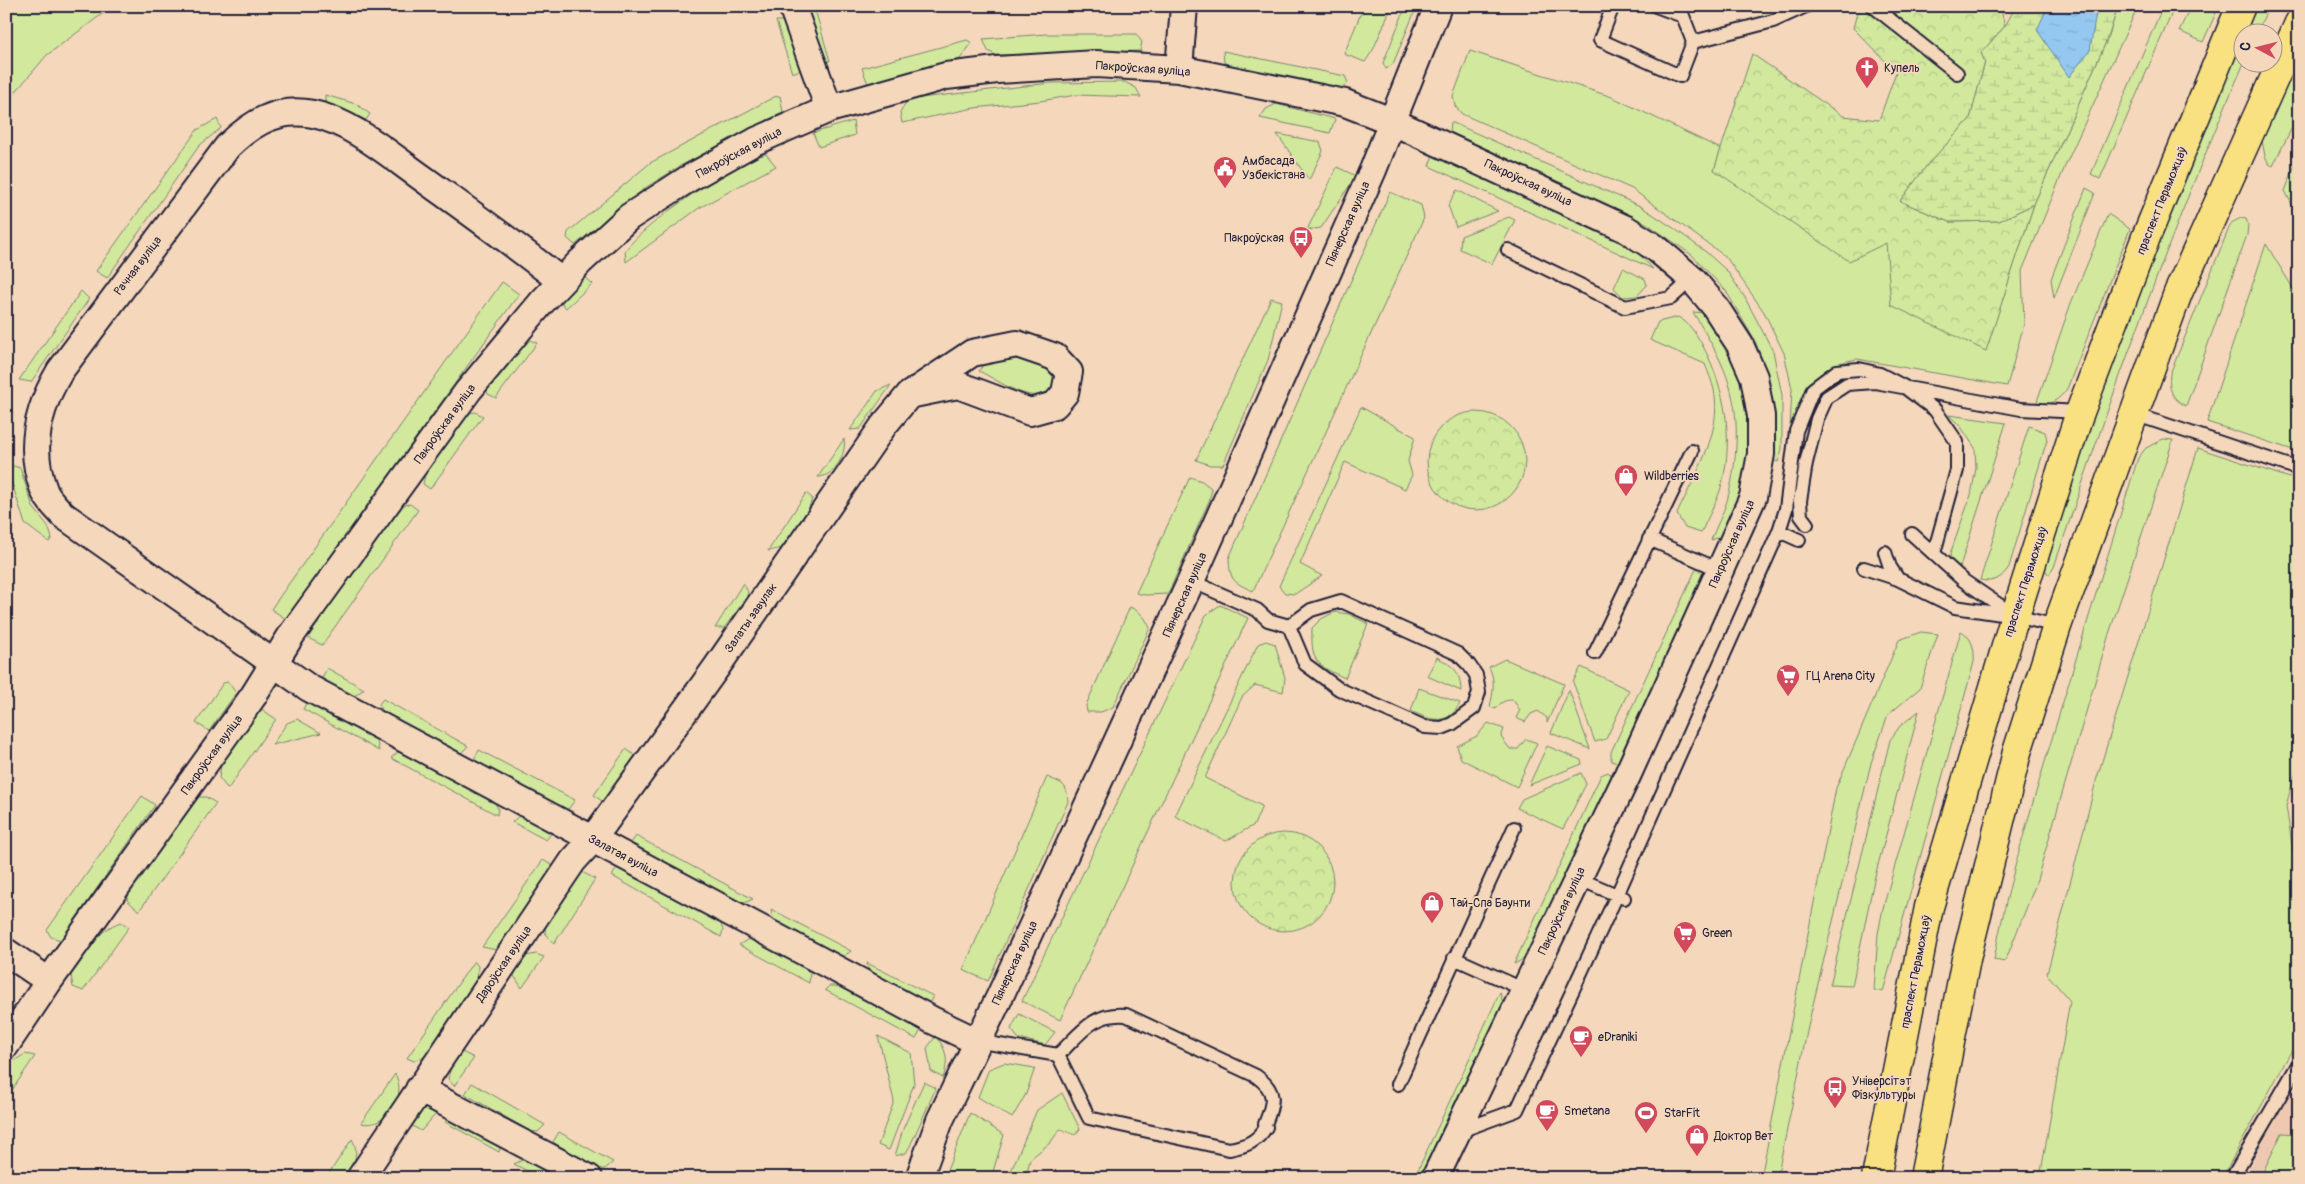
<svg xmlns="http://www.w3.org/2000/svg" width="2305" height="1184" viewBox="0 0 2305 1184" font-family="Pangolin,sans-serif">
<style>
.built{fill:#eec8b1}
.grass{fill:#d1e89d;stroke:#7a856c}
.forest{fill:url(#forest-crowns);stroke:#7a856c}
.wetland{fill:url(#wetland-marsh);stroke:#7a856c}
.water{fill:url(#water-ripples);stroke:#6686a8}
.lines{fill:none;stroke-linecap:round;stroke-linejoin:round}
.lane-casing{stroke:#22223b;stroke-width:16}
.street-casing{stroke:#22223b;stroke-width:30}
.primary-casing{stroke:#22223b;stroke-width:31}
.lane{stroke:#f5d7bb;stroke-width:12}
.street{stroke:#f5d7bb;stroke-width:26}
.primary{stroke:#f9e181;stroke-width:28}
.labels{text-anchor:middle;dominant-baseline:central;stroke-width:4;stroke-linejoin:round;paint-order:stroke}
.poi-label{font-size:12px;fill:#22223b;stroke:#f5d7bb;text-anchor:start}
.street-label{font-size:12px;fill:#22223b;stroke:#f5d7bb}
</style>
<defs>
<pattern id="forest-crowns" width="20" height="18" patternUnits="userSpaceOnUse" patternTransform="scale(1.25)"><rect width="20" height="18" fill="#d1e89d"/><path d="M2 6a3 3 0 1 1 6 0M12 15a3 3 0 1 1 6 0" fill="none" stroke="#b3c788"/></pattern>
<pattern id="wetland-marsh" width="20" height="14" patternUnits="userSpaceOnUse" patternTransform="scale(1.25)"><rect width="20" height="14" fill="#d1e89d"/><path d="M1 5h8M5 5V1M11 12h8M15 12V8" fill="none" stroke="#b3c788"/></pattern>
<pattern id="water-ripples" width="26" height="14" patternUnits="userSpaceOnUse" patternTransform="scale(1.25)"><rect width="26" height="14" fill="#94c8f1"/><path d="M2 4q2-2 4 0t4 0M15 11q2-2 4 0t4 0" fill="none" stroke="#7facd0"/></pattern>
</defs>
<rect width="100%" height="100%" fill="#f5d7bb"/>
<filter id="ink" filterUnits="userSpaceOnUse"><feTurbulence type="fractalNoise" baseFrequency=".02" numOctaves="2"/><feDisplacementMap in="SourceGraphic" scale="10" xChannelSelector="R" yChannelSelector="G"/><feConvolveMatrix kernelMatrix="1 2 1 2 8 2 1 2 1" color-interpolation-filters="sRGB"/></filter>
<g filter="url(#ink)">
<path class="built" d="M2299,1079V1178H2243Z"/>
<path class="grass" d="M6,6H113L47,55L6,103Z
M805,6H814L830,61L822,60Z
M1364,6H1392L1373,50L1365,62L1344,54Z
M1406,6H1417L1393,64L1386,69L1383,63Z
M2118,6H2138L2066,164L2022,271L2024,324L2007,386L1857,359C1809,367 1810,391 1790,428L1792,389L1784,353L1764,312L1726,257L1632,189L1462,114L1455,106L1453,96L1470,51L1612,97L1721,149L1714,170L1886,243L1986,350L2034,204L2109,35Z
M2163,6H2175L2100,179L2091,174Z
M2191,6H2219L2203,42L2179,31Z
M2255,6H2269L2257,32H2244Z
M776,21H782L788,24L803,69L792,73Z
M1046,34H1136L1142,42L1140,51L996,55L988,51L983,39Z
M2242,35L2244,63C2172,227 2111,396 2054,567L2049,575L2044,568L2093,414L2162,230Z
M967,40L972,43L960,59L868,84L862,68Z
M1223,51L1345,76L1348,83L1341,89L1232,67L1224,62Z
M2299,59V113L2273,166L2269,164L2265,156L2262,141Z
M1125,82L1136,88L1141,97L1076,95L1040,101L974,108L902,123L900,112L905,104L911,99L1051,83Z
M325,95L356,104L370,114L366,120L325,102Z
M780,96L783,112L682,165L645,188L575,245L567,238L568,232L650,163L774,97Z
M1276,104L1335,119L1330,133L1260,118L1266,109Z
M217,119L221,128L199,146L107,278L96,271L197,130Z
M853,121L855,135L819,147L813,133Z
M1451,122L1640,206L1675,229L1706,252L1727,271L1744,296L1773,351L1782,395V449L1778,462L1773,460V415L1767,374L1756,343L1726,291L1692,255L1646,223L1450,132Z
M1277,134L1320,142L1323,151L1309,180Z
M766,154L776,166L699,208L626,262L625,251C643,224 735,162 766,154Z
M2299,154V218L2285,191Z
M1433,155L1634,249L1653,269L1429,166Z
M1337,167L1356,176L1321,228L1307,230Z
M2086,188L2095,193L2054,298L2051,279Z
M1457,190L1498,211L1456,227L1448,205Z
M1390,192L1421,205L1424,218L1253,591C1233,582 1230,581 1229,558Z
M2108,214L2130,229L2067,389C2058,401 2050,405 2035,407L2071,303Z
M1509,217L1515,220L1492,264L1460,249L1461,236Z
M2241,218L2246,219L2248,224L2247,235L2186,406C2172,399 2168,389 2170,374L2231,223Z
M2266,244L2299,298V452L2207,422Z
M1623,268L1645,279L1647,285L1637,296L1623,297L1614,288Z
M582,275L592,284L566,308L556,296Z
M502,282L519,294L286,619L271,609Z
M81,291L89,299L31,382L19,380Z
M1271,298L1282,301L1268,360L1223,465H1210L1196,460Z
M1693,312L1705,313C1714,328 1727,343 1734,359C1757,413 1752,482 1726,535L1711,540C1716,527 1723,514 1727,501C1736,468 1740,428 1732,395C1726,365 1708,338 1693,312Z
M1678,317C1692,324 1701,342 1708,356C1727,398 1734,445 1720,491C1715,505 1707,519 1701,533L1685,528L1677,514C1694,476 1723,433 1714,390C1712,381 1708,372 1705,364L1650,340L1658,322Z
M528,339L537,343L496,398L488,394L485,388Z
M1010,358L1043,363L1056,375L1053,394C1026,402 1003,383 979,371L986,361Z
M891,385L860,429L850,430L877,391Z
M1361,407L1415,437L1408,461L1412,475L1405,489L1345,462L1300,564L1322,576L1295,594L1285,593L1279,586Z
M475,412L483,416L430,489L423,484L426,470L465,414Z
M1949,415L2006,423L1958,573L1953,568L1950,554L1971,495L1976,468L1975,448L1961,427Z
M2029,426L2045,432L2047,440L2009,567C2001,579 1994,583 1980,580Z
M844,439C847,454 834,477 818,477Z
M2163,439L2173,440L2109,634L2035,886L2005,962L1994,960C2006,891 2027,823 2047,755C2077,655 2107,557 2138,458L2146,448Z
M2198,448L2299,481V768L2294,777L2286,806L2299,889V1037L2222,1178H2040L2070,1001L2047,974L2096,781Z
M9,466H14L20,468L33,507L48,526L52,538L49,542L25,524L11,480Z
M1190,477L1202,481L1212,489L1209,501L1168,594L1145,595L1136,593Z
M806,493L812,498L809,508L782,548L768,551Z
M410,504L418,510L322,645L308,638L397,506Z
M1697,567L1704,577L1621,762H1613L1611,759V752Z
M743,583L748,592L746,599L724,628H715Z
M1220,605L1248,618L1060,1020L1022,1001L1206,615Z
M1130,607C1141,612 1145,617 1150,628L1113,707L1101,712H1087L1086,705Z
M1335,612L1349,614L1368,624L1345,678C1315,665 1311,661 1312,628L1321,619Z
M1961,631C1972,637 1975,649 1974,662L1883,992L1874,990L1878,934L1883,908Z
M1921,632L1938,634L1920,688L1888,715L1871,763L1810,1017L1777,1178H1761L1836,788L1899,640Z
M1266,641L1275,644L1285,678L1283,692L1255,685L1242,697L1205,778L1262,806L1254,825L1226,841L1175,816L1258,644Z
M1437,657C1454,667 1460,670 1461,691L1427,676Z
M1505,659L1564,684L1547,723V718L1538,711L1531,714L1525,722L1516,718L1520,710L1513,700C1505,700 1500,702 1496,709L1490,707C1493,692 1496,681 1489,667Z
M1581,667L1629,690L1606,739L1595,742L1573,682Z
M327,668L364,689L353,697L321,680Z
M228,682L236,693L209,731L196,723L223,683Z
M1419,688L1460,703C1448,727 1430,720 1411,711Z
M1569,690L1590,749L1551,733Z
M310,697L376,737L379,751L303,709Z
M383,699L468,746L461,753L454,754L382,713L379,704Z
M260,708L276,719L228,789L219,778L221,765Z
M1919,711L1874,880L1852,986L1830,985L1890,740L1900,726Z
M297,719L321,733L272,745L287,723Z
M1488,723L1504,729L1501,737L1510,749H1518L1526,739L1537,743L1517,787L1461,759L1457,746L1477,736Z
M1547,746L1581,760L1582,764L1529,785Z
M626,749L637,757L603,802L594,795Z
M403,750L493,798L498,809L497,815L391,758L398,752Z
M479,750L575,800L566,812L472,763Z
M1608,772L1614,778L1528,957L1514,964L1601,775Z
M1581,773L1586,784L1563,829L1517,808L1522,799Z
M1047,777C1063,784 1067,783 1068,802L988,981L963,970Z
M142,796L155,805L61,940L51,937L47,930Z
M197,797H206L216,803L139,911L127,900L130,890L189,804Z
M521,814L554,830L546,840L512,822Z
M636,836L753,899L744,903L736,901L631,843Z
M543,860L555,867L504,946L497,950L482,947Z
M618,866L719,919L723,930L721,937L612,876Z
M582,872L595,879L554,944L545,933L546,923Z
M771,909L851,951L844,956L833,958L779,928L773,920Z
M121,922L129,927L83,991L73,987L71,975C84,956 97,929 121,922Z
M750,938L805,967L810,974L809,983L739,945Z
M536,954L544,957L522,988L514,976L519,962L526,956Z
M474,961L478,966L477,981L426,1056L414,1061L407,1058Z
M867,963L933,996L928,1006L870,978Z
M829,986H838L921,1030L916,1039L825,990Z
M1500,992L1505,1011L1424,1175L1419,1176L1418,1170Z
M1019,1014L1055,1032L1045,1045L1018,1038L1011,1029Z
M878,1036L911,1053L914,1084L889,1150L878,1145L894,1101Z
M936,1036C947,1051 949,1060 943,1078L931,1071L927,1048Z
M460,1051L474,1058L454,1086L448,1079L452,1063Z
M25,1054L35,1056L6,1099V1069L12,1062Z
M1004,1063L1035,1068L1026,1094L1012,1118L978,1097L989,1069Z
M395,1074C408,1096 387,1129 361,1123Z
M924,1082L936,1088L910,1146L906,1153L895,1156L903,1129Z
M472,1083L545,1125L538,1132L530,1131L465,1094Z
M1062,1093L1080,1129L1075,1135L1060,1129L1050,1143L1030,1159L1026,1178H1008L1037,1110Z
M432,1105L442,1107L421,1131L409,1124L419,1112Z
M452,1113L497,1140L500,1148L499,1152L445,1122Z
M970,1113L1004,1135L991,1178H944Z
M559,1132L613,1162L605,1169H599L553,1142Z
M2282,1133L2299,1134V1178H2260Z
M352,1139C360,1153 354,1165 345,1178H326Z
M529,1157L570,1178H541L514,1164Z"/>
<path class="forest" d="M1859,6H2000L2005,26L1981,53L1985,62L1970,119L1928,164L1900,201L1949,222L1999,221L2034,204L1986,351L1891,305L1886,243L1849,261L1714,170L1752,54L1843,116L1879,120L1896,72L1853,28Z
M1427 461a49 49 0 1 1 98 0a49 49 0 1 1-98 0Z
M1235 882a49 49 0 1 1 98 0a49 49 0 1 1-98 0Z"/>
<path class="wetland" d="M2016,6L2097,8V6H2118L2109,35L2034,204L1999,221L1949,222L1900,201L1928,164L1970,119L1985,62L1981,53L2005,26Z"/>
<path class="water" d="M2048,6H2097L2090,50L2069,77L2037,30Z"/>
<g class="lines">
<g class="lane-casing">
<path id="lane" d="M1613,6L1600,40L1680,76L1693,42L1683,16L1656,6
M1873,6L1957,73
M1693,42L1773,21L1806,6
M1508,250L1625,307L1671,298L1692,279
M2134,414L2299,469
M1807,524L1801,516L1800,501L1806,463L1817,419L1827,397L1847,384L1875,382L2021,409L2080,412
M1779,531L1799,540
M1912,534L1964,581L2011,613
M1649,539L1720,570
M1885,552L1890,567L1898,579
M1864,568L1898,579L1955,607L2015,616L2057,626
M1191,581L1257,610L1268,620L1289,626L1305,664L1339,689L1425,727L1442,728L1452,724L1474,708L1479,692L1476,675L1469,665L1458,654L1341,601L1311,610L1289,626
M1595,653L1692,451
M1577,878L1624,898
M1454,958L1525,990
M976,1041L1058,1055C1080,1034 1093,1012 1126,1015L1256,1076C1277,1091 1274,1102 1265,1124L1266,1127C1257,1142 1246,1146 1229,1149L1089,1118L1058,1055
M1398,1084L1514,828
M1460,1131L1517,1110L1617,895L1779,531L1786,509L1796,431L1813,389L1837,371L1859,369L1880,374L1903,386L1935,410L1957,442V470L1934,553
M2232,1178L2299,1063"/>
</g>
<g class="street-casing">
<path id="street" d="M792,6L829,109
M1179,69L1184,6
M561,281C516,245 468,211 421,177C390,155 350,121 313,114C277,107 252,123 228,146L60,371C38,408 28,449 44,490C47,499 57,508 63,515L309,688L932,1020L976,1041
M6,952L49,981
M6,1045L49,981L254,695L292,634L468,391L542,302L580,262L629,217L688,179L756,141L829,109L946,76L997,70L1096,64L1179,69L1345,103L1391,121L1626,229L1657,249L1692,279L1714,305L1740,345L1754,377L1761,416V454L1753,497L1628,774L1435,1178
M419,1089L589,1178
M360,1178L573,861L592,840L716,668L884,425L909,395L972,353L1017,344L1055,357L1069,372L1065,393L1055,405L1030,412L958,385L909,395
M919,1178L940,1120L1000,996L1191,581L1373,170L1438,6"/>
</g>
<g class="primary-casing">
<path id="primary" d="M1876,1178L1929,907L2015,616L2080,412L2146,237L2241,6
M1924,1178L1966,959L2017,752L2057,626L2178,293L2299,23"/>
</g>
<use href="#lane" class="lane"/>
<use href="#street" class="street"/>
<use href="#primary" class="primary"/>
</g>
</g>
<defs>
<g id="church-pin" transform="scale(1.25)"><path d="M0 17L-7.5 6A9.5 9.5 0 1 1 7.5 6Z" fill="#d1495b" stroke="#f5d7bb"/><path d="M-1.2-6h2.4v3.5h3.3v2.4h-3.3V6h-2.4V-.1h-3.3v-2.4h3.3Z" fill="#fff"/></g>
<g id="civic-pin" transform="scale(1.25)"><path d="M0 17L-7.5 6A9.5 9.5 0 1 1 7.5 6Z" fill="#d1495b" stroke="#f5d7bb"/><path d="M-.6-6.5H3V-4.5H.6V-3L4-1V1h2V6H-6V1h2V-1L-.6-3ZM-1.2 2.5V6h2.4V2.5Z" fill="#fff"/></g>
<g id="bus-pin" transform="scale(1.25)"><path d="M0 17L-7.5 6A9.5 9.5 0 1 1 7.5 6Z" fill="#d1495b" stroke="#f5d7bb"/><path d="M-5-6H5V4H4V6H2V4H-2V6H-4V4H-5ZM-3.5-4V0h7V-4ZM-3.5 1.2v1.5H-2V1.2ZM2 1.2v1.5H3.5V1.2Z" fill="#fff"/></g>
<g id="shop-pin" transform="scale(1.25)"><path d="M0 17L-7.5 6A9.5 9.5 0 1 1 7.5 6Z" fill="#d1495b" stroke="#f5d7bb"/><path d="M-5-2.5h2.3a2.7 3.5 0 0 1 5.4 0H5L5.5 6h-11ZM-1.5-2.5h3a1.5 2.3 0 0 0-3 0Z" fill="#fff"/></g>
<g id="supermarket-pin" transform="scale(1.25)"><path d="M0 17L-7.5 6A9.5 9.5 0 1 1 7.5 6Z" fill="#d1495b" stroke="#f5d7bb"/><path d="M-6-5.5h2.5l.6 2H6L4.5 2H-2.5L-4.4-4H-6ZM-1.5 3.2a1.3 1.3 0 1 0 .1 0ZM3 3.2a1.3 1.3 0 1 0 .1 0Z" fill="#fff"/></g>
<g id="cafe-pin" transform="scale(1.25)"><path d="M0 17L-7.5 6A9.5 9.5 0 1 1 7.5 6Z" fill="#d1495b" stroke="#f5d7bb"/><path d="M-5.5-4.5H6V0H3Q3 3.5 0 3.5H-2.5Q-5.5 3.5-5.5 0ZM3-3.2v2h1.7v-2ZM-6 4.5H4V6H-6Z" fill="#fff"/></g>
<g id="stadium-pin" transform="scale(1.25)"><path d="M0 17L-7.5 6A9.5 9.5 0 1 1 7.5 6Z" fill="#d1495b" stroke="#f5d7bb"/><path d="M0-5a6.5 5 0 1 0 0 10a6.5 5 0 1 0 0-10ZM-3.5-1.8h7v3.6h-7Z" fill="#fff"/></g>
</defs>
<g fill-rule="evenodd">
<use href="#church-pin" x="1867" y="68"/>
<use href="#civic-pin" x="1225" y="168"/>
<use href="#bus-pin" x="1301" y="238"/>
<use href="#shop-pin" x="1626" y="476"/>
<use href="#supermarket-pin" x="1788" y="676"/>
<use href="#shop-pin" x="1432" y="903"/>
<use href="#supermarket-pin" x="1685" y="933"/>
<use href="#cafe-pin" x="1581" y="1037"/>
<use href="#bus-pin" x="1835" y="1088"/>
<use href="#cafe-pin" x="1547" y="1111"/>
<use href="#stadium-pin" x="1646" y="1113"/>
<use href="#shop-pin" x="1697" y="1136"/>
</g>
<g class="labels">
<g class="poi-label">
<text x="1884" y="68">Купель</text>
<text x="1242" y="161">Амбасада<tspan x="1242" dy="14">Узбекістана</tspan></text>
<text x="1284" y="238" text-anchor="end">Пакроўская</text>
<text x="1644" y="476">Wildberries</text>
<text x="1806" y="676">ГЦ Arena City</text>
<text x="1450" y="903">Тай-Спа Баунти</text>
<text x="1702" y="933">Green</text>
<text x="1598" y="1037">eDraniki</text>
<text x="1852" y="1081">Універсітэт<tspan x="1852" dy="14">Фізкультуры</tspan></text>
<text x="1564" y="1111">Smetana</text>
<text x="1664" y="1113">StarFit</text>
<text x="1714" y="1136">Доктор Вет</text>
</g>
<g class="street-label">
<text transform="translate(1143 69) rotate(4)">Пакроўская вуліца</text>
<text transform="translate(739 153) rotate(-28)">Пакроўская вуліца</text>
<text transform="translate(1528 183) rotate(25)">Пакроўская вуліца</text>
<text transform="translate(2162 201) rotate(-68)">праспект Пераможцаў</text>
<text transform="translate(1348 224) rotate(-66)">Піянерская вуліца</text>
<text transform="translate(138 266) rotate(-53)">Рачная вуліца</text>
<text transform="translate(445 424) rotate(-54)">Пакроўская вуліца</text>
<text transform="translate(1732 544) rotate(-66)">Пакроўская вуліца</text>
<text transform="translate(2026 582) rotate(-72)">праспект Пераможцаў</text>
<text transform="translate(1185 595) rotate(-66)">Піянерская вуліца</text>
<text transform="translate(751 618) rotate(-55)">Залаты завулак</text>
<text transform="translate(212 755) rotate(-54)">Пакроўская вуліца</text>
<text transform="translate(623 856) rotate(28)">Залатая вуліца</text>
<text transform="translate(1562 911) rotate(-65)">Пакроўская вуліца</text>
<text transform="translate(1015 963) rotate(-65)">Піянерская вуліца</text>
<text transform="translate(504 964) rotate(-56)">Дароўская вуліца</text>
<text transform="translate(1916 972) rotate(-79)">праспект Пераможцаў</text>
</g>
</g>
<rect width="2305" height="1184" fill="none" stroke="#f5d7bb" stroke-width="25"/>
<rect x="12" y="12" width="2280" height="1159" fill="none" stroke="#22223b" stroke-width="2" filter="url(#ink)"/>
<g transform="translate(2258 48) rotate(277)"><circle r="24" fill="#f5d7bb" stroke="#a18f88"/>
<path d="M0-4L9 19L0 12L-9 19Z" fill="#d1495b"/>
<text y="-8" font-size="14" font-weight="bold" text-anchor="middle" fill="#22223b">С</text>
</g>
</svg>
